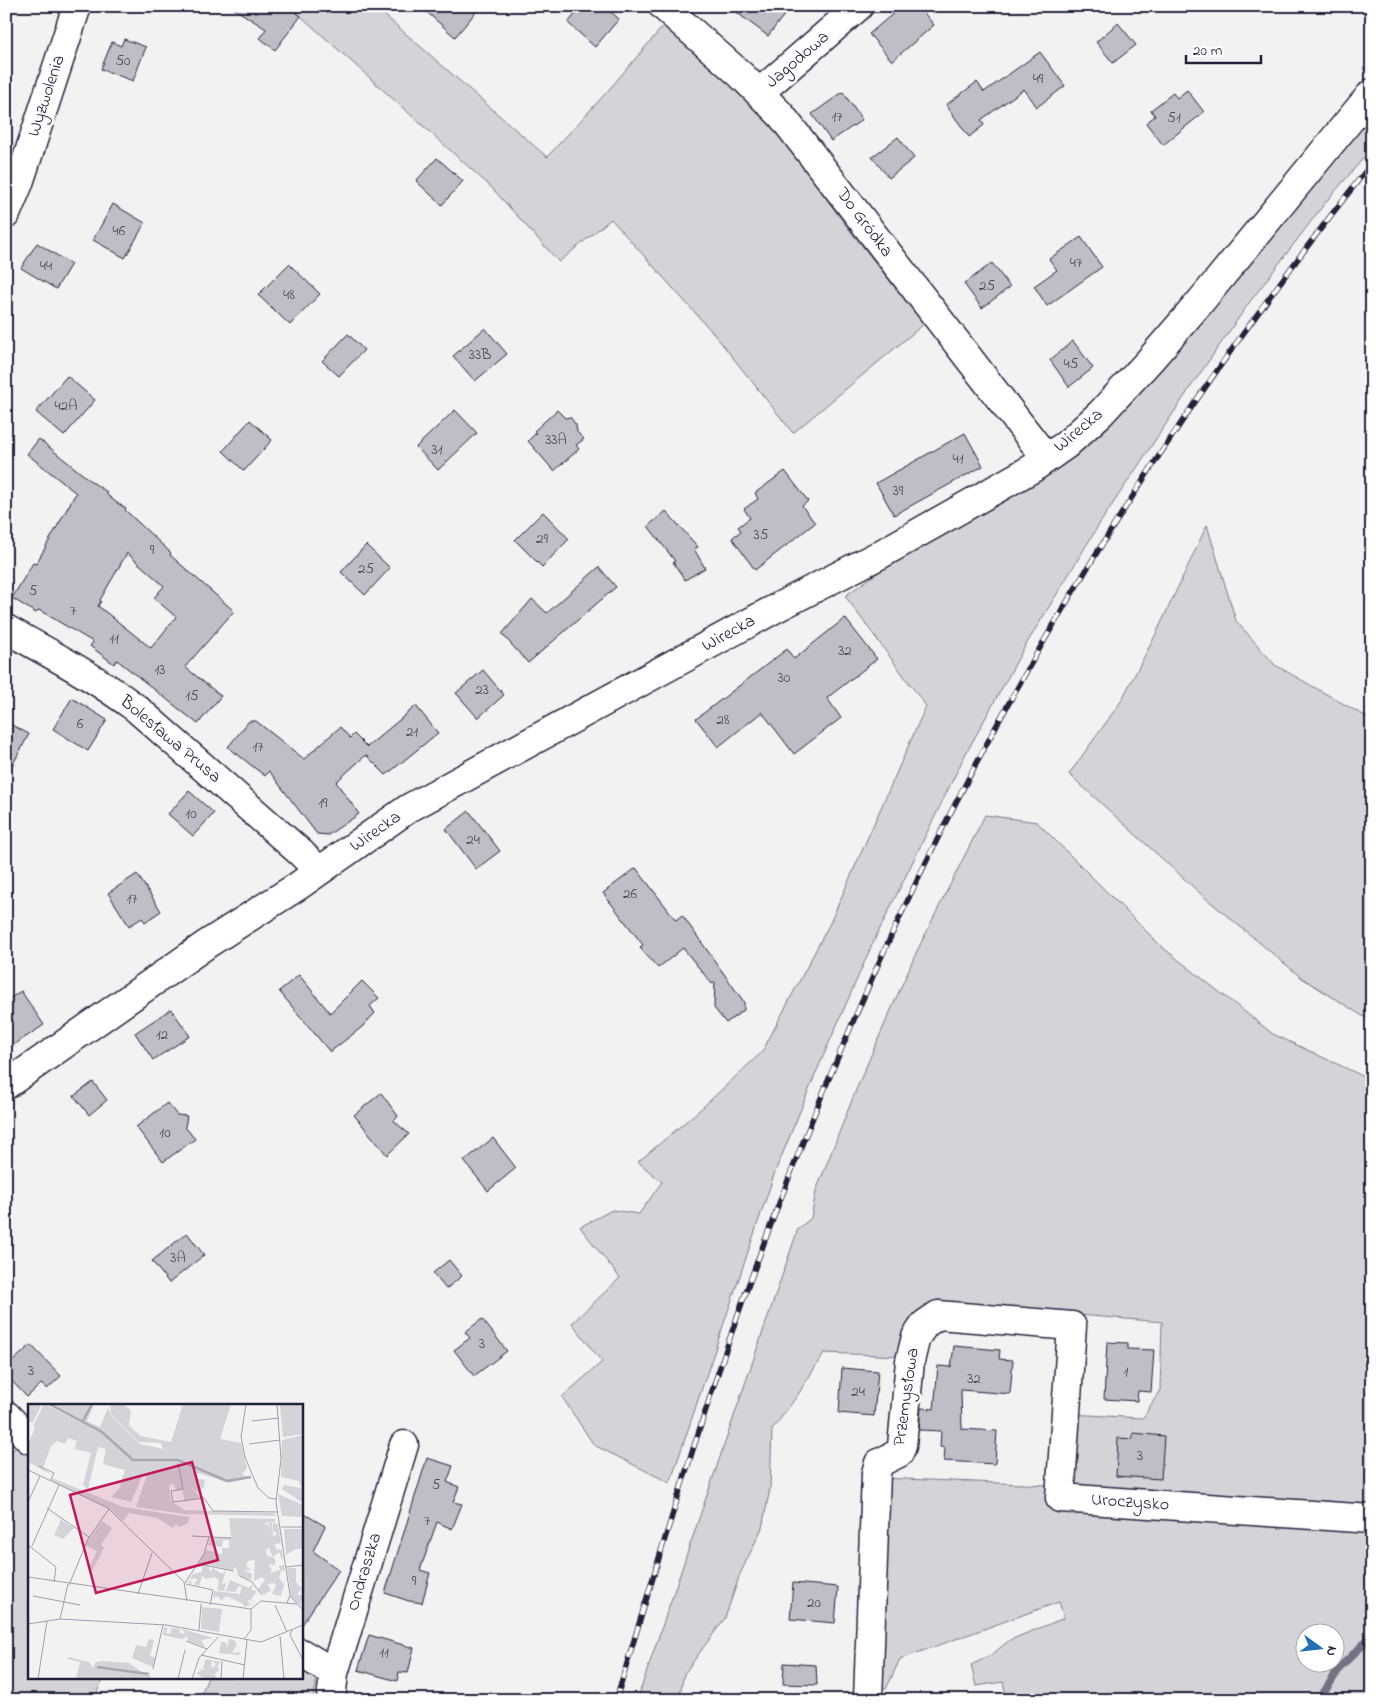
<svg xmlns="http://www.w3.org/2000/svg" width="1378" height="1706" viewBox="0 0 1378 1706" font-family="'Indie Flower',sans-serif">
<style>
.green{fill:#d3d3d8;stroke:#7a7a8a;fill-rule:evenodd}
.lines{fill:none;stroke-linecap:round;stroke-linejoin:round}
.stream{stroke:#727282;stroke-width:8}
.building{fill:#bebec6;stroke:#22223b;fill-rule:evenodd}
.minor-casing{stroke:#22223b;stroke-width:31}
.minor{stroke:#fff;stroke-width:28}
.rail-casing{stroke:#22223b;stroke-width:5.5}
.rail{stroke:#fff;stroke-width:4;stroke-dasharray:11;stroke-linecap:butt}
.labels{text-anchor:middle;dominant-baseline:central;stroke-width:5;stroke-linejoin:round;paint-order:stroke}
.number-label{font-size:15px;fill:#49495e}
.street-label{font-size:18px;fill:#22223b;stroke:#fff}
.inset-river{fill:none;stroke:#a8a8b2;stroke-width:2.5}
.inset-road{fill:none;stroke:#9f9fa9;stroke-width:1}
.view{fill:#c2185b;fill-opacity:0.15;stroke:#c2185b;stroke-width:2.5}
.inset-edge{fill:none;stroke:#22223b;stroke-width:2.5}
</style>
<rect width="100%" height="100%" fill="#f2f2f3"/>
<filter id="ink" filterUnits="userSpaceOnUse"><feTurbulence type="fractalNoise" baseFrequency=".02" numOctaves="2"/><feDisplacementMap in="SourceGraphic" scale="10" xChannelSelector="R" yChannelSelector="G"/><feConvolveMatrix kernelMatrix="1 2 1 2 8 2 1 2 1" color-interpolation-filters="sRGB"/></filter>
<g filter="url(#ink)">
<path class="green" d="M295,6H374L547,157L606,93L665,24L713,66L773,125L844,223L924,324L793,433L714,334L611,219L559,262L491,187L293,9Z
M1372,110V148L1325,203L1249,303L1192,385L1100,523L1024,648L964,757L871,947L815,1075L775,1172L670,1483L594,1445L562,1397L602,1362L572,1323L620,1278L580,1227L612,1210L639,1214L662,1182L638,1162L703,1107L762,1052L830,923L926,706L845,596L905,553L1074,452L1105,429L1138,395Z
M1207,525L1236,621L1275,665L1372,720V1022L1302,978L1202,895L1069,774L1120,703L1156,634Z
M985,815L1037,822L1162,947L1273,1034L1369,1079L1372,1073V1700H1156L1152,1697L1151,1700H1007L1003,1682L976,1686L971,1665L991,1655L1010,1640L1064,1618L1059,1602L900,1659L886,1689L874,1685L881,1478L1046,1485L1052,1413L1143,1418L1160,1390L1162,1322L935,1303L909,1320L903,1356L824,1353L797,1396L772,1430L770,1489L762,1528L740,1574L725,1618L684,1674L679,1700H637L798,1229L811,1218L816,1191L858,1085L916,953ZM1306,1634H1336V1664H1306Z
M23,1447L29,1451V1677H103L94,1700H6V1455L15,1448Z
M301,1662L316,1675V1685L312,1700H199L208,1677H301Z"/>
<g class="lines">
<path class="stream" d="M1319,1700L1341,1666L1372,1636"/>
</g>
<path class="building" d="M230,6H287L301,16L275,50L260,38L266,29Z
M420,6H481L455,37Z
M582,6H604L619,19L595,47L568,23Z
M728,6H791L768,36Z
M902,6H918L934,25L892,61L869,34Z
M1118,23L1136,45L1113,63L1096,42Z
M124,39L146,47L133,81L101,69L112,42L121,46Z
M1040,52L1065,86L1037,107L1024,89L981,120L984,125L969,137L946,105L977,82L984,92Z
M1187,90L1204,112L1163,145L1146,123L1155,116L1151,110L1173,93L1177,98Z
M843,92L862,120L831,141L812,114Z
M898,137L914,158L889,178L872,157Z
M437,158L463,181L442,205L416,181Z
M113,204L145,223L125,258L93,240Z
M1081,237L1102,267L1047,306L1034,286L1057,270L1049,259Z
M37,243L71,264L56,289L21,268Z
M992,263L1010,287L982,308L964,284Z
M289,264L320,294L290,325L258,295Z
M485,328L507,354L475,381L453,356Z
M348,334L364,350L339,376L322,361Z
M1073,341L1093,368L1069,387L1050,360Z
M67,376L95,400L64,436L36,412Z
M455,410L477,433L438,470L416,447Z
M557,410L565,418L570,417L576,425L577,432L584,439L576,445L579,449L554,471L528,441L536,433L534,431Z
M250,420L272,440L244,471L223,451Z
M965,433L983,466L894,515L876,483Z
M39,439L92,482L107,492L106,494L117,503L126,508L125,510L171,553L170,555L234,611L185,667L221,696L198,724L117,660L114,664L90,646L93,642L39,610L36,613L12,598L33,563L36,564L76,493L27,454ZM127,553L164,586L154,598L176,617L151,648L98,606L101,601L100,600Z
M785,471L808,501L802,506L815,523L755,570L732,538L741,531L738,527L750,518L744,509L758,499L755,493Z
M666,511L698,547L694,549L705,568L685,580L673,562L675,561L648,526Z
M543,512L569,539L542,567L515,540Z
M366,545L390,568L365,595L341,572Z
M599,567L616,587L528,663L502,634L532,599L547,613Z
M845,618L877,659L827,698L841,718L794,754L762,712L718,747L696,719L787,649L794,659Z
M483,670L504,695L478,718L456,693Z
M72,698L107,720L88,751L53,729Z
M416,706L438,733L386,775L366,755L336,782L359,814L328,835L317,834L269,771L265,776L228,747L249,721H256L304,759L340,727L350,738L354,734L367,747Z
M6,722L29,734L6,777Z
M189,791L214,813L193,836L168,814Z
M469,811L500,851L476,869L446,829Z
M636,868L676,920L682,915L744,1002V1010L726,1023L714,1008L715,982L712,984L683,948L658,968L640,948L643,945L603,893Z
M137,874L161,911L145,922L142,918L129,926L108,893Z
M299,975L330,1013L362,981L379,998L370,1006L375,1013L362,1027L330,1052L279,991Z
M21,991L44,1025L6,1050V1001Z
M171,1009L190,1036L153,1060L135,1033Z
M93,1082L107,1100L89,1115L74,1096Z
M381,1093L398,1116L394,1121L409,1134L387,1155L354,1115Z
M167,1103L177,1115L187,1116L185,1127L195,1139L163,1162L136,1127Z
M493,1138L516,1168L488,1191L464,1161Z
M187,1233L204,1255L169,1283L152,1261Z
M449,1260L462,1276L446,1289L433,1273Z
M482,1319L507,1351L474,1376L454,1350L470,1338L465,1332Z
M1107,1342L1128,1343V1349L1154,1350L1151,1392L1138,1391L1137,1401L1104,1399Z
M31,1345L61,1376L47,1389L41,1384L27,1397L6,1375V1367Z
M954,1346L1000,1350L999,1359L1013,1360L1010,1394L961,1390L962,1429L997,1431L995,1464L944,1461L945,1448L940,1447L941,1431L919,1430L921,1408L934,1409L938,1366L951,1367Z
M842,1368L878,1371L874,1416L839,1413Z
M1133,1433L1164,1436L1161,1479L1116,1476L1118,1438L1133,1439Z
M427,1458L453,1466L447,1482L459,1487L453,1502L462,1504L452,1529L437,1522L420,1570L430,1573L422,1603L409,1601L385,1593Z
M301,1512L325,1526L313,1551L339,1570L301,1626Z
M793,1583L838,1587L835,1623L790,1619Z
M369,1635L414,1648L408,1673L399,1672L397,1681L358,1670Z
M784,1663L816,1665L817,1685L783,1684Z"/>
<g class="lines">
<g class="minor-casing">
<path id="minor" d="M663,6L741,75L781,115L1046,458
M759,93L859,6
M6,214L19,183L77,6
M6,629C51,654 96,678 137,709L301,853L319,871
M6,1085L207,944L298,886L409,808L780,606L881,554L1033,468L1067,444L1101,413L1149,361L1201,301L1372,93
M6,1415L29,1439
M301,1653L334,1673
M331,1700L334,1673L404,1445
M868,1700L876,1473L879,1463L899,1453L902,1446L910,1361L916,1337L925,1324L938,1315L1072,1326L1060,1498L1372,1519"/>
</g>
<use href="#minor" class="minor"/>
<g class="rail-casing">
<path id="rail" d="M616,1700C656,1567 696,1434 742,1303C775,1211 811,1119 850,1029C982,716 1161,428 1372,163"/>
</g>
<use href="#rail" class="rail"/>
</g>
</g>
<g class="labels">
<g class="number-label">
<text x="123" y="61">50</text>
<text x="1038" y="79">49</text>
<text x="837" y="117">17</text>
<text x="1174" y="118">51</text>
<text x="119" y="231">46</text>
<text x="1076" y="263">47</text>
<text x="46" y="266">44</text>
<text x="987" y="286">25</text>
<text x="289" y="295">48</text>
<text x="480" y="355">33B</text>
<text x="1071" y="364">45</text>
<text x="66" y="406">42A</text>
<text x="556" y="440">33A</text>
<text x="437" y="450">31</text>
<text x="958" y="459">41</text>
<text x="898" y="491">39</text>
<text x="761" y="535">35</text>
<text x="542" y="539">29</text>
<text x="152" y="550">9</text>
<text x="366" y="569">25</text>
<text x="33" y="591">5</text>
<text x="73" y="611">7</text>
<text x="114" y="639">11</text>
<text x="845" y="651">32</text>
<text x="160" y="670">13</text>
<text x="784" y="678">30</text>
<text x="482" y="690">23</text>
<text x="192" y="696">15</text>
<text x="723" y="720">28</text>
<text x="80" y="724">6</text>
<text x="412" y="732">21</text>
<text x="258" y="747">17</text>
<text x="323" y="803">19</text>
<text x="191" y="814">10</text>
<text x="473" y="840">24</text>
<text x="630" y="894">26</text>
<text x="132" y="899">17</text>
<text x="162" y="1035">12</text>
<text x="165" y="1133">10</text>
<text x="178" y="1258">3A</text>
<text x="482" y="1344">3</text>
<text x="31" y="1371">3</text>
<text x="1126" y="1372">1</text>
<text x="974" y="1379">32</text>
<text x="858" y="1392">24</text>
<text x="1140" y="1456">3</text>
<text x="436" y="1485">5</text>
<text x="427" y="1521">7</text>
<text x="414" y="1581">9</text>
<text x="814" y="1603">20</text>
<text x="384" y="1653">11</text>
</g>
<g class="street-label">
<text transform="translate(798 60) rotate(-41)">Jagodowa</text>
<text transform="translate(47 96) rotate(-72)">Wyzwolenia</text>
<text transform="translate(864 223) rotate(53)">Do Gródka</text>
<text transform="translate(1079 431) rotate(-40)">Wirecka</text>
<text transform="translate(729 634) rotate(-29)">Wirecka</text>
<text transform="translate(170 740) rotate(40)">Bolesława Prusa</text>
<text transform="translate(376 832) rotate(-35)">Wirecka</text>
<text transform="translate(907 1397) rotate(-82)">Przemysłowa</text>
<text transform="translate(1130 1503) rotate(4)">Uroczysko</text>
<text transform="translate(365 1572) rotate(-73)">Ondraszka</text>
</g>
</g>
<g transform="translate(28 1404)">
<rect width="275" height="275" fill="#f2f2f3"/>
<path d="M0,0H14L5,18H0ZM16,0L61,22L22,0H66L59,17L72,23L80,4L83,11L112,40L135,45L133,39L111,38L83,10L82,0H94L103,6L101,22L113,32L143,38L155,0H203L192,35L213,39L219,64L214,70L221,74L201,79L170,69L168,74L177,76L176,83L169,88L163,83L172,93L157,98L154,86L149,87L145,80L141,81L143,97L156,106L245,109L249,112L157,110L108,103L119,71L115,70L103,98L83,93L91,85L97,66L75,60L78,45L70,43L60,85L55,81L63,49L46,45L49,37L40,34L37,40L29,37L23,42L15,64L24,71L0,58V40L7,24L5,22ZM275,0V30L255,33L252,1ZM275,31V99L254,85L256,81L273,84L271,77L253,73L254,36ZM24,74L95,103L161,113L160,119L152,123L148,120L145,124L129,114L101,109L95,117L83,106L24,77ZM250,90L275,101V113L254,112ZM20,107L46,124L35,135L26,131L33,116ZM201,114L247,115V118L238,119L236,121L240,120L242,130L241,119H244L245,133L249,129L245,127V119L250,120L253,139L247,140L248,145L254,146L255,158L251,148L245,153L241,144L238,145L239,152L247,154V161L240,160L244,166L242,169L252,166L251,162L256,161L257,166L253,167L251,174L256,180L253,192L244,190L248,182L247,179L239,180L243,186L236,191L230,185L237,176L234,173L226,177L227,156L220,157L218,162L223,166H216L224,170L223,176L210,172L208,163L204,166L171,159L178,146L194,150V144H201V136H195L194,143L180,141L182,134L203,133ZM74,117L84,124L73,141L76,144L63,168L60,166L69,147L57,141ZM256,125H275V145H268L258,151ZM170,162L181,163L182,168L185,164L194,170L198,166L194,180L198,179L196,187L189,186L191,177L187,173L178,175L174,172L171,182L166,180L170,176L166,174L162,176L164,180L160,179L165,170L174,168V163ZM259,164H268V178L274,185L269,190L275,192L272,201L263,193ZM202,176L221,184L224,180V186L229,187L223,195L227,197L220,196L221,200L228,198L217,203L214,199L198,192L193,197L190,192L185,194L186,187L212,190L214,183L211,182L207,188L198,187ZM174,203L194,205L191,228L173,225ZM136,223L140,224L138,229L142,230L144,225L141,224H146L152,225V229L157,230L154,225L185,234L173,236L177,243L160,237L159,232L155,235L158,236L135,231ZM121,235L126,236L122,252L128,254L125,263L104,254L108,241L118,243ZM201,235L206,236L209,241L204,249L213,248L211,251L191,249L193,238H198L199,244ZM41,253L61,258L65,264L68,258L74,257L101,259L115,269L121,268L123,275H48L52,258L39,255ZM178,255L184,256L183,264L188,261L185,256L192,258L189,263L192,265L186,271L191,275H177L168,269L173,267L170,265L177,266L175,263Z" fill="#d3d3d8"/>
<path class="inset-river" d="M21,0L74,28L105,56H150L199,77L223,73M55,17L64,0M69,263L120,270"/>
<path class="inset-road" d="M218,0L213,33L217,53L230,84L241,94L248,95M249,0L253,55L248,98L262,191L259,199M224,17L251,14M221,40L252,36M150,59L155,85L143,87L145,98L176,94L185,107L250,108M11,62L26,69L22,77M0,66L80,104L156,178L159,197M0,98L12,72M19,104L61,133M253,123H275M164,132L203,134M0,141L28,163L26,178M4,142L31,81M170,160L206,167M258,163L275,161M212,172L224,178L234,191M0,173L223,205M157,179L176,150L181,133M158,180L185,186L182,201M41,181L60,135L81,105M110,190L124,149M5,192L52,201M262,192L275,206M247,201L259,228M223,205L233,197L269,200M32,215L40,180M0,220L32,215L138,221L233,238L275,221M264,226L262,231L275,256M171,227L173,200M252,232L256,275M216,235L223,226V205M158,237L179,245M173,251L217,261M125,265L135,221M10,275L19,217M150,275L157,246M164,275L171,254L190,233M193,275L194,257M215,275L219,236"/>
<path class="view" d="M164,58L190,156L68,189L42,91Z"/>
<rect width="275" height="275" class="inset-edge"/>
</g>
<rect width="1378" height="1706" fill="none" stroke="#fff" stroke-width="25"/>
<rect x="12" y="12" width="1353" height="1681" fill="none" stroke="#22223b" stroke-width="2" filter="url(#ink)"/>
<g transform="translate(1320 1648) rotate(105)"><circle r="24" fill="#ffffff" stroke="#a7a7b1"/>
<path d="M0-4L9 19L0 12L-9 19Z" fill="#1f6fb2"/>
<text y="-8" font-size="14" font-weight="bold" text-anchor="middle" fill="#22223b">N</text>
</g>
<path d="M1186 55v8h75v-8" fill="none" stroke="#22223b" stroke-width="2.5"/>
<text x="1193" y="55" font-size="15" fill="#22223b" stroke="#ffffff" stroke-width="4" paint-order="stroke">20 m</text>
</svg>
